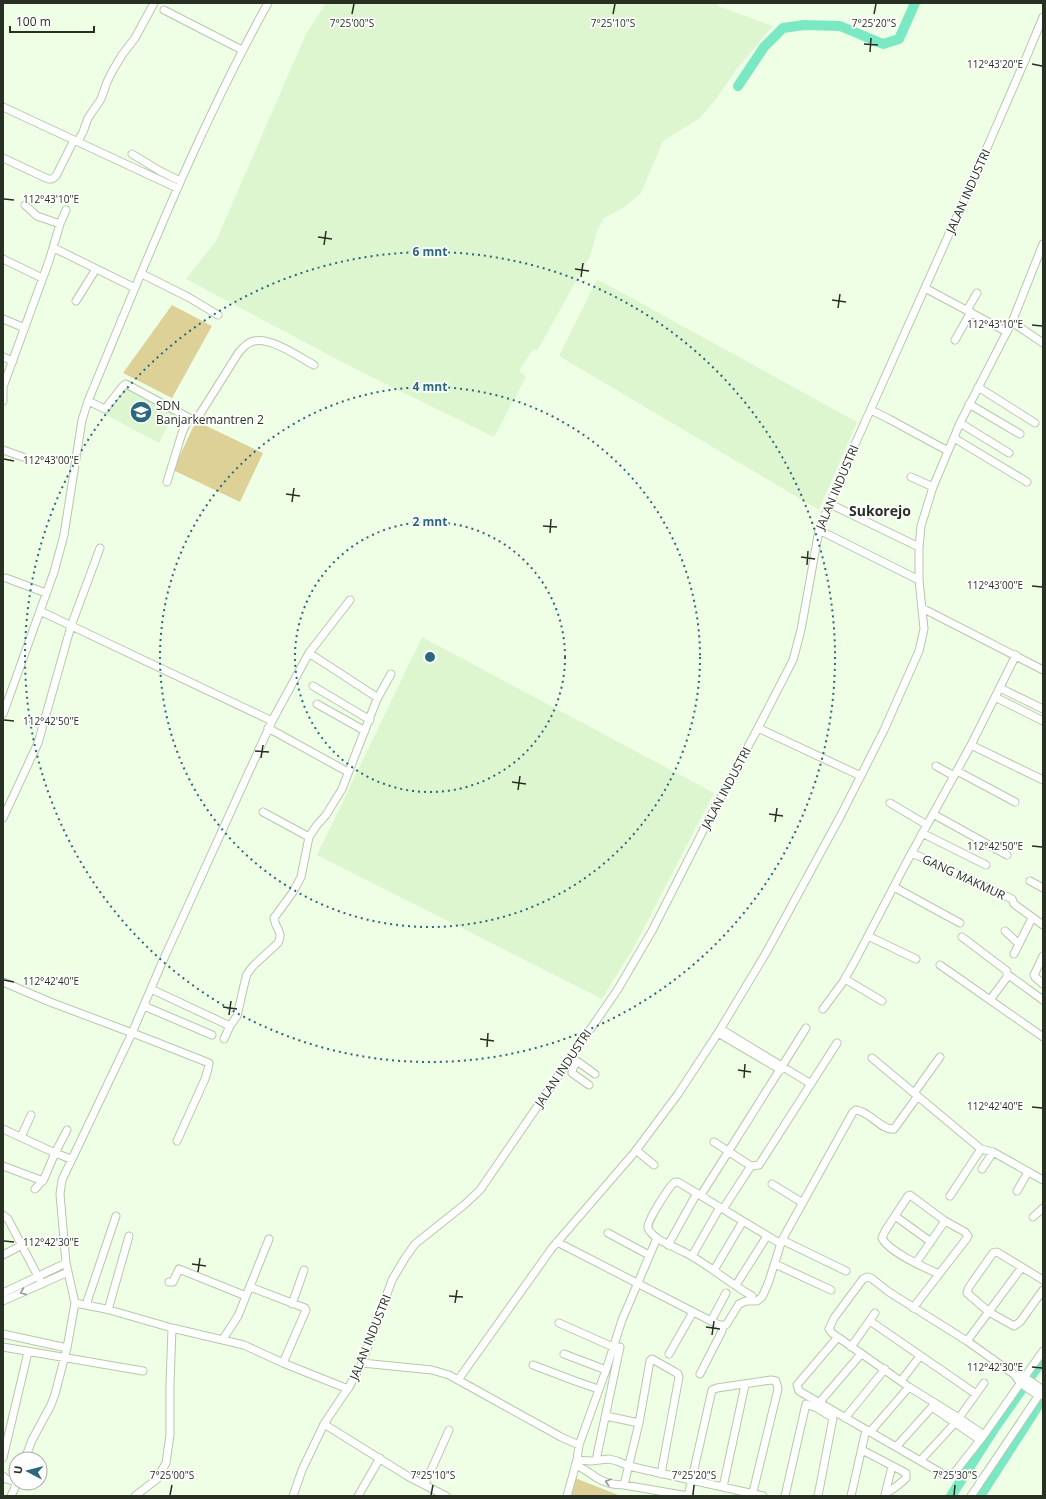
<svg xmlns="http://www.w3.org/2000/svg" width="1046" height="1499" viewBox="0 0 1046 1499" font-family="'Open Sans',sans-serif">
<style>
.built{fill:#def6cf}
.green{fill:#ddd197}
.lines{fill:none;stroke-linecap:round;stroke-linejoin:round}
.river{stroke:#7be8c4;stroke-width:10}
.minor-casing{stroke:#b5c9aa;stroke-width:9}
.minor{stroke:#fff;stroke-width:7}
.oneway{stroke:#949892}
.ticks{fill:none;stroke:#283024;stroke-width:1.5}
.ring{fill:none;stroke:#2a687e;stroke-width:2;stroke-dasharray:2 4}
.labels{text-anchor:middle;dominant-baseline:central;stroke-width:3.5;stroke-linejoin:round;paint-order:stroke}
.street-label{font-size:12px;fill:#283024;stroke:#fff}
.poi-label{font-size:12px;fill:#283024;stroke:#fff;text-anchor:start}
.quarter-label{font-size:14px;font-weight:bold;fill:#283024;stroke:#fff}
.ticks-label{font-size:10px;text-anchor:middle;fill:#283024;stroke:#fff;stroke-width:3.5;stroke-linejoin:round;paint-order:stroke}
.centre{fill:#2a687e;stroke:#fff;stroke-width:2}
.ring-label{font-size:12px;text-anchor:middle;font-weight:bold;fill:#2a687e;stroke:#fff;stroke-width:3.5;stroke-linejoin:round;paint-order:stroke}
</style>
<rect width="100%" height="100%" fill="#efffe5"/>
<path class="built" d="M326,3H719L718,6L773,26L735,71L717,98L700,118L663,141L641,193L625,207L604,218L597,231L590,256L537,351L533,349L519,371L526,377L494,437L361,372L186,279L216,241L306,34Z
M597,279L857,422L819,510L559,356Z
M126,383L176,409L159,443L106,415Z
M422,637L714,793L635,945L602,999L317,855Z"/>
<path class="green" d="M172,305L212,326L172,398L123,373Z
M196,421L263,453L240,502L173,470Z
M575,1478L621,1496H570Z"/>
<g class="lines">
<path class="river" d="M738,86L764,47L783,28L804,25L840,26L883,44L899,39L915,3
M951,1496L994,1429L1043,1359
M980,1496L1043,1398"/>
<g class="minor-casing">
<path id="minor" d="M164,10L242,50
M3,107L177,188
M78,141L83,132L88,118L101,99L107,82L113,70L122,55L135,38L154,3
M132,154L160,171L180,181
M3,158L48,179H52L56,176L74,140
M25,205L37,216L60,224
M54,248L135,288
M3,259L42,278
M142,274L188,297L218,315
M925,288L1007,332
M76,301L96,269
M967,310L977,293
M3,319L25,328
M1012,322L1043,343
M955,340L971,312
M3,357L13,361
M978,387L1035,423
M3,401V387L49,261L60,224L66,210
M88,401L105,409L123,386L126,384L193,420L196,419L200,414L239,352C243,348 247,342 254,341C271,337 299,357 314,365
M969,404L1020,434
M871,410L889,419L948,451
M960,423L1009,453
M954,438L1027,482
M3,450L23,457
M911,477L933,487
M167,482L182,433L189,418
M830,504L919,547
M819,530L919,580
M6,578L46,593
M922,608L1043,670
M40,611L272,721
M309,653L378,698
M313,686L370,720
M1000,688L1043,709
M995,697L1043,721
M317,704L365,731
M3,714L54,572L64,535L82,420L88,401C144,267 197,131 268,3
M268,728L348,772
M758,728L861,776
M971,745L1043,780
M936,766L954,776
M957,771L1015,802
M890,803L927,825
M263,812L309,837
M933,814L1007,855
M3,818L38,743L71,626L100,548
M922,833L986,865
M912,853L1012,899L1014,904L1043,925
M1030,881L1043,888
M894,887L960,923
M1005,931L1019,944
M868,936L916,959
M962,937L1007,971V977L990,1000
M1014,954L1032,918
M1043,956L1034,975L1035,977L1043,984
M940,965L1043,1037
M1007,974L1043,1000
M845,979L882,1001
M3,982L50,1002L143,1037L209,1063L208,1069L205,1079L177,1141
M151,989L230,1026L224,1039
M144,1006L212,1035
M823,1009L843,982L856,959L905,865L971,745L1016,655
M230,1026L237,1016L245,981L247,974L253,966L278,943C284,931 275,929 274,918L293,892L301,877L309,837L317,825L326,815L342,789L377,699L391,674
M721,1029L811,1084
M718,1033L781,1070
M872,1058L981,1149L993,1152L1043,1180
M574,1059L595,1074
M577,1061L573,1068L572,1073L589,1085
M914,1093L940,1057
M3,1129L55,1153L71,1159
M21,1137L31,1115
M714,1142L751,1166L759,1165L837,1043
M636,1150L654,1165
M3,1166L43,1181
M982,1169L993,1152
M772,1184L803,1203
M35,1189L44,1179L55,1153L67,1130
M1017,1191L1028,1172
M701,1195L806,1028
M950,1196L981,1149
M723,1209L751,1166
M3,1215L8,1219L42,1284
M895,1216L931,1242
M1033,1217L1043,1208
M608,1233L649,1255
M782,1240L846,1271
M557,1242L711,1321L719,1325H726L739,1304L746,1301H757L762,1297L768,1284L782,1240L787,1231L853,1112L856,1110C869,1111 882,1131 894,1129L917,1097
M668,1245L697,1193
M3,1255L22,1245
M692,1256L720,1207
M916,1263L945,1221
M775,1264L831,1290
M714,1270L743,1221
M1043,1280L997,1252L993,1253L969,1287L967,1293L989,1312L1014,1326L1020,1322L1043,1290
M169,1282H173L179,1269L246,1296
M736,1285L767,1236
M250,1287L305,1308L306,1310L283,1363
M3,1293L66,1263
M752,1296C729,1283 709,1265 686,1253C675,1247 653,1240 648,1228C646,1222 670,1185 675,1182H678L781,1244
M3,1301L68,1272
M75,1303L106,1309L172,1328L244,1345L283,1363L348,1389
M292,1304L304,1270
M86,1305L116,1216
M913,1308L967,1238L968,1236L965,1232L945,1221L910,1195L908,1196L885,1231L882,1238C888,1251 925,1268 939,1274
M108,1310L129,1236
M711,1321L726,1293
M870,1321L976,1394
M559,1323L613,1347
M3,1334L67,1348
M837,1338L797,1385L799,1391L943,1474H951L955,1472L984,1435L1043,1351
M223,1339L238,1316L269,1239
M967,1341L1022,1267
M3,1347L143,1371
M851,1347L875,1313
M564,1354L606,1370
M669,1354L693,1312
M362,1363L432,1370L449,1375L561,1437L579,1445
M533,1365L575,1381L598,1389
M700,1374L722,1331V1326
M1020,1376L1024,1377L1043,1390
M458,1380L552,1248L634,1153L678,1094L718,1033L766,953L841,815L884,730L919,651L924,629L919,580V547L921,526L933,487L960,423L1012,322L1043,244
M901,1381L920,1356
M819,1403L861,1354
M932,1407L980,1440
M606,1416L639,1423
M845,1418L885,1369
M959,1418L984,1383
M324,1424L409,1477L446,1496
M870,1432L909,1387
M984,1435L959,1418L909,1387L832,1333L829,1329L834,1318L863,1279L867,1277L871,1278L889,1292L967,1341L1015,1375L1020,1383L1039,1396
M896,1447L932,1407L934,1403
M862,1450L906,1473V1478C900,1484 894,1489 886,1493
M3,1458L28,1352
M25,1459L32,1440L51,1405L55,1394L67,1348L75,1303L66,1263L60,1194L62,1180L132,1033L161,965L272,721L309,653L350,600
M577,1460L591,1461L609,1459L617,1461L629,1466L646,1470L763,1496
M596,1460L620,1347
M920,1461L955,1423
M575,1465C584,1468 589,1473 597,1478C605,1483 615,1485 624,1485L688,1496
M3,1476L6,1479L16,1482
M425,1484L449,1430
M624,1485L639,1423L650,1361L652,1359L675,1372L678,1374L679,1377L661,1474
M723,1487L745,1385
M885,1495L892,1466
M11,1496L17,1483
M135,1496L157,1479L166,1463L170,1435V1384L172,1328
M293,1496L302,1470L324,1424L344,1394L348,1389L362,1363L392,1280L405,1258L415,1244L464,1205L480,1190L618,989L639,953L652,931L710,817L758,728L793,660L801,630L819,530L844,469L966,196L1026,58L1043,17
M358,1496L380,1458
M567,1496L577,1460L579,1445L606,1370L622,1320L657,1238
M688,1496L712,1390L717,1388L771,1380L776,1381L778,1389L752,1496
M785,1496L806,1404L817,1408L833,1418L818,1496
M851,1496L865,1434
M971,1496L1043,1389"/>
</g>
<use href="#minor" class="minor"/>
</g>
<defs><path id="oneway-chevron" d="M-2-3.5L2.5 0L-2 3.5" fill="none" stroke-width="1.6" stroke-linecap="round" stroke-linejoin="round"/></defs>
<g class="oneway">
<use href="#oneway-chevron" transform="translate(23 1292) rotate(158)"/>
<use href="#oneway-chevron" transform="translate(608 1482) rotate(-162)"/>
</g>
<path class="ticks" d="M352,14L354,4M613,14L615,4M874,14L876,4M864,44L878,45M870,52L871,38M1032,64L1042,66M4,199L14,200M318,237L332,239M324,245L326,231M575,269L589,271M581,277L583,263M832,300L846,302M838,308L840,294M1032,325L1042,326M4,459L14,461M286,494L300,496M292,502L294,488M543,526L557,527M550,533L551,519M801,557L815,559M807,565L808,551M1032,586L1042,587M4,720L14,721M255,751L269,752M261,758L263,745M512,782L526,784M518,790L520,776M769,814L783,816M775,822L777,808M1032,846L1042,847M4,980L14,982M223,1007L237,1009M229,1015L231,1001M480,1039L494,1041M487,1047L488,1033M738,1070L751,1072M744,1078L745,1064M1032,1107L1042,1108M4,1241L14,1242M192,1264L206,1266M198,1272L200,1258M449,1296L463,1297M455,1303L457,1290M706,1327L720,1329M712,1335L714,1321M1032,1367L1042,1368M170,1495L172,1485M431,1495L433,1485M693,1495L694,1485M954,1495L955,1485"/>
<g class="ring">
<circle cx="430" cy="657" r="135"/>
<circle cx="430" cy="657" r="270"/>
<circle cx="430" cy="657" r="405"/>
</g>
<defs>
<g id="school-disc" transform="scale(1.15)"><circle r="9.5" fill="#2a687e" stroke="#fff"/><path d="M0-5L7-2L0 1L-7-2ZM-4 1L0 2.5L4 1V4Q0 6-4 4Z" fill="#fff"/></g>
</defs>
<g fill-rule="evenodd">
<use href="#school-disc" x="141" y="412"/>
</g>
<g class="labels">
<g class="street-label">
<text transform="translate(968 191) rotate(-66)">JALAN INDUSTRI</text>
<text transform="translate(837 487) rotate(-67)">JALAN INDUSTRI</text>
<text transform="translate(726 788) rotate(-62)">JALAN INDUSTRI</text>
<text transform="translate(964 877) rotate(25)">GANG MAKMUR</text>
<text transform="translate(563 1068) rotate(-56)">JALAN INDUSTRI</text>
<text transform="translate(370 1337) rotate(-68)">JALAN INDUSTRI</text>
</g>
<g class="poi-label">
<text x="156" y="405">SDN<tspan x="156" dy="14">Banjarkemantren 2</tspan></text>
</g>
<g class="quarter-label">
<text x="880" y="510">Sukorejo</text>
</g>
</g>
<g class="ticks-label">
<text x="352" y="27">7°25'00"S</text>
<text x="613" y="27">7°25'10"S</text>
<text x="874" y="27">7°25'20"S</text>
<text x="995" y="68">112°43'20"E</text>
<text x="51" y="203">112°43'10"E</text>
<text x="995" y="328">112°43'10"E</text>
<text x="51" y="464">112°43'00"E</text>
<text x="995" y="589">112°43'00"E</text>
<text x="51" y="725">112°42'50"E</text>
<text x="995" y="850">112°42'50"E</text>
<text x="51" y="985">112°42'40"E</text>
<text x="995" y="1110">112°42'40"E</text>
<text x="51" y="1246">112°42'30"E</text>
<text x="995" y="1371">112°42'30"E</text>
<text x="172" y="1479">7°25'00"S</text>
<text x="433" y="1479">7°25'10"S</text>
<text x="694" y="1479">7°25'20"S</text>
<text x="955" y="1479">7°25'30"S</text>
</g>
<circle cx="430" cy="657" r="6" class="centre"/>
<g class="ring-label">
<text x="430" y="256">6 mnt</text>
<text x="430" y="391">4 mnt</text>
<text x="430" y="526">2 mnt</text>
</g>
<rect width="1046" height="1499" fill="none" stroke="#283024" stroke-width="8"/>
<g transform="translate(28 1471) rotate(277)"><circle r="19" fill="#ffffff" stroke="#a9aca7"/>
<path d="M0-3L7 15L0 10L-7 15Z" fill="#2a687e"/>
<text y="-6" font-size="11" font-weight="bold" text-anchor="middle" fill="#283024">U</text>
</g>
<path d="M10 26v6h84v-6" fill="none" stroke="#283024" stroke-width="2"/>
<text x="16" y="26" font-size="12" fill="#283024" stroke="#ffffff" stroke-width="3" paint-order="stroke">100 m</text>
</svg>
